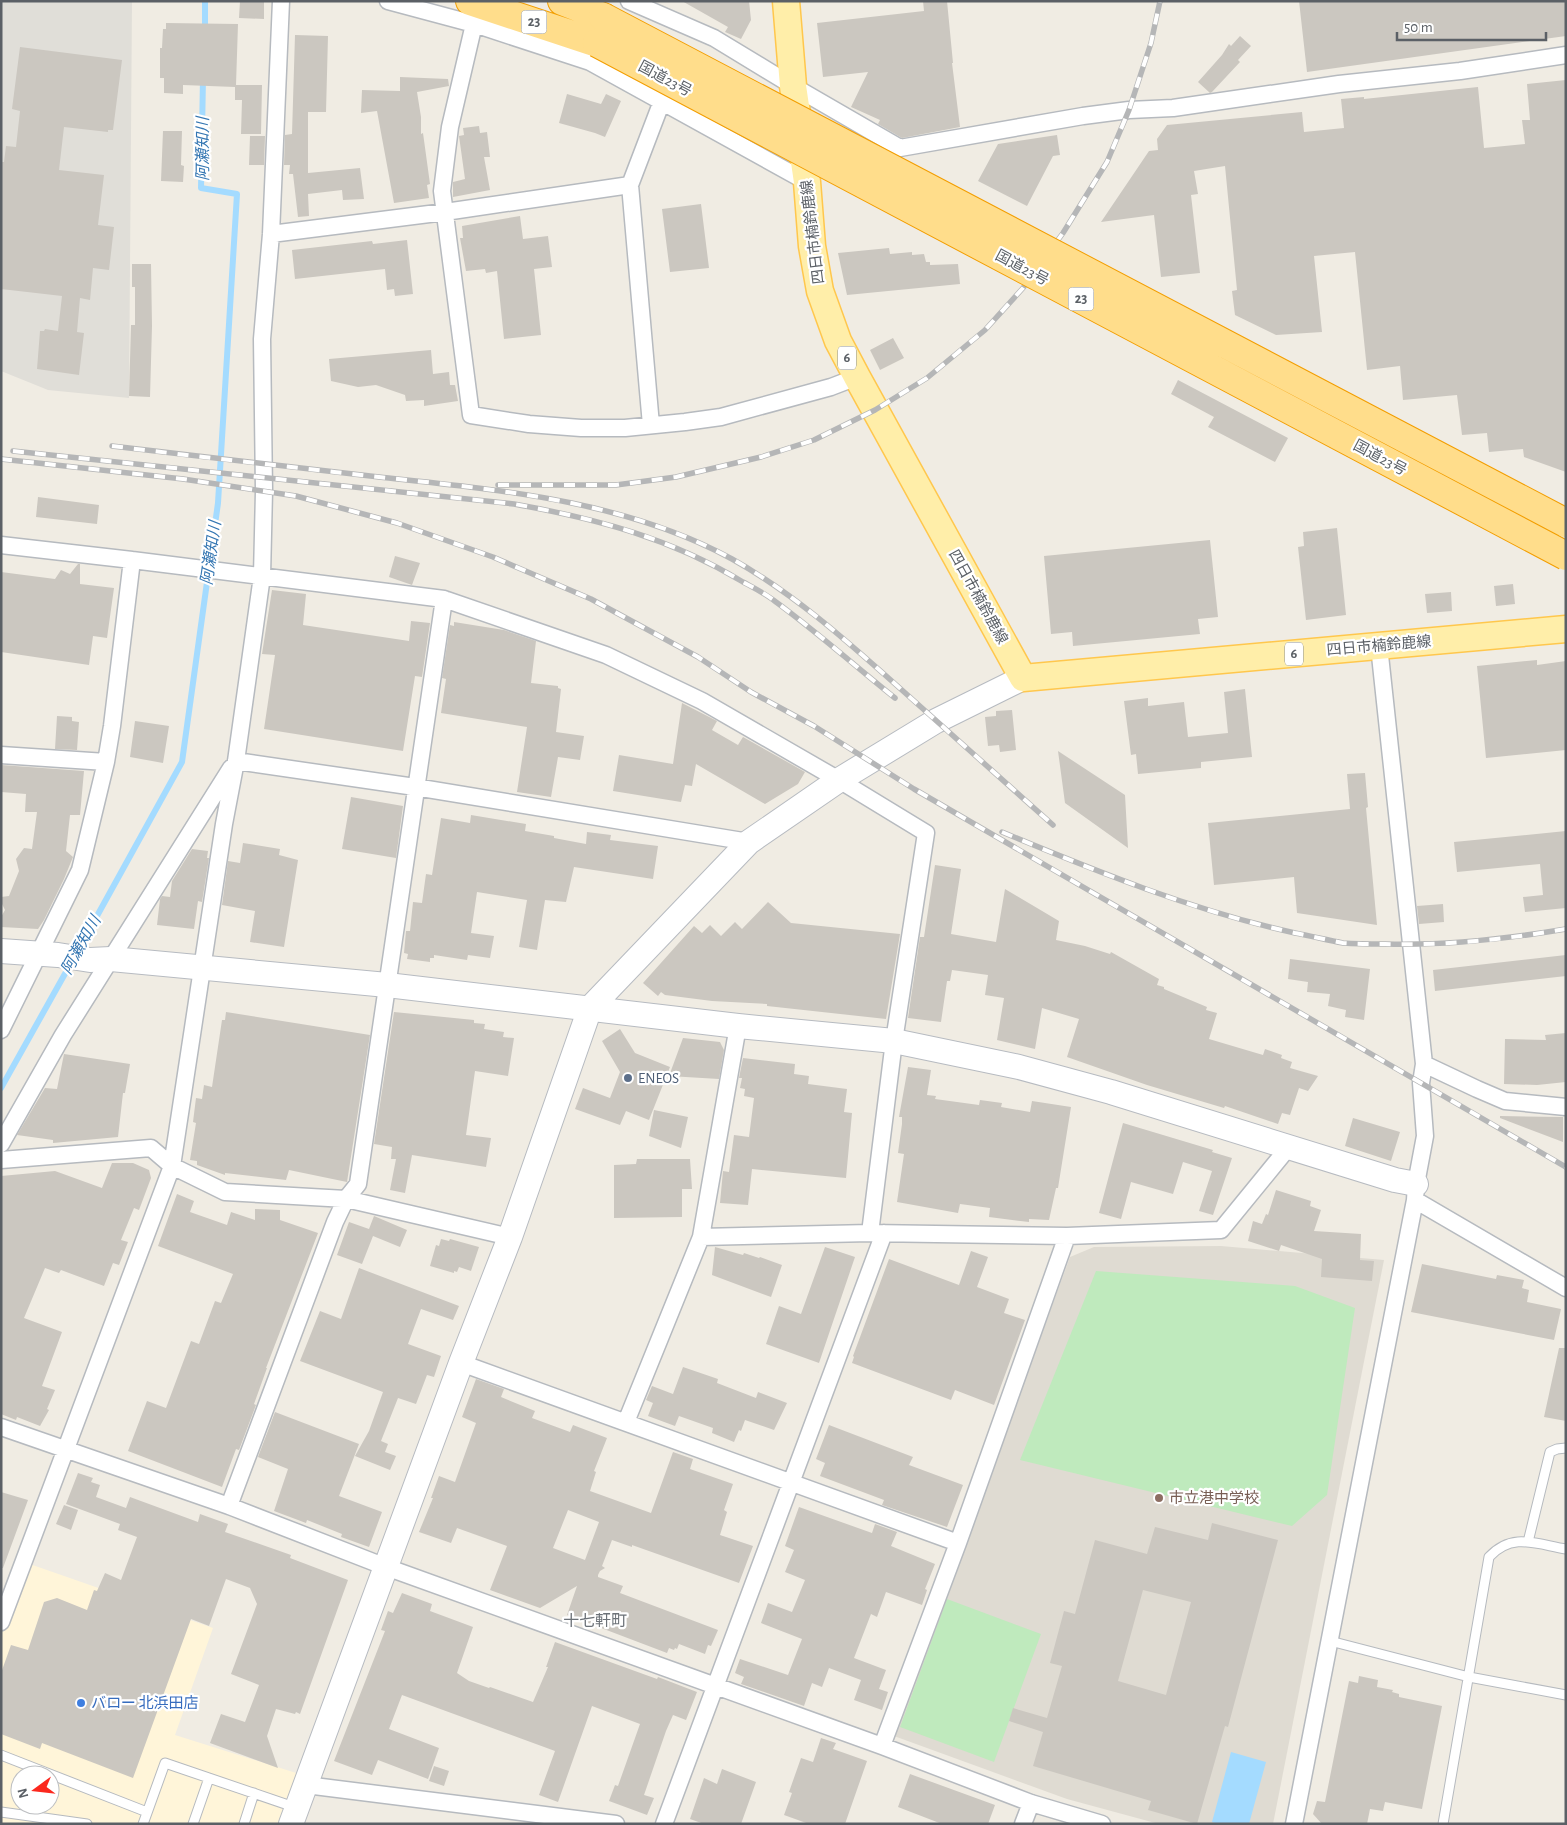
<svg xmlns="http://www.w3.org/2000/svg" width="1567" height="1825" viewBox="0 0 1567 1825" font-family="'Alegreya Sans','Noto Sans JP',sans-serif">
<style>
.commercial{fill:#fff5d9;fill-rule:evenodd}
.industrial{fill:#e0ded8}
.education{fill:#dfdbd2}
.green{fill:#bfeabd}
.water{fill:#a4dbff}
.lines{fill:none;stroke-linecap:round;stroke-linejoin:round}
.stream{stroke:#a4dbff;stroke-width:6}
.building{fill:#cbc7c0;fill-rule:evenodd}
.lane-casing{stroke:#b6babf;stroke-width:11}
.street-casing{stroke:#b6babf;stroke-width:19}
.secondary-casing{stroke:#b7bbc1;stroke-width:26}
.primary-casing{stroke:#ffc74d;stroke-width:29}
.highway-casing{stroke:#f39e00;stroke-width:30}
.lane{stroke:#fff;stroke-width:9}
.street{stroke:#fff;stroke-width:16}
.secondary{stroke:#fff;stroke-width:24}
.primary{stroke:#ffeea9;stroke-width:26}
.highway{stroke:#ffdd8b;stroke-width:28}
.rail-casing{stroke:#b5b6b7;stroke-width:5.5}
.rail{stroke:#fff;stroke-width:4;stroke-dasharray:11;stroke-linecap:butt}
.highway-bridge-casing{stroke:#f39e00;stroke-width:30;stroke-linecap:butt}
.highway-bridge{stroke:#ffdd8b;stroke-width:28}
.service-dot{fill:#5c6f8a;stroke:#fff;stroke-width:2}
.education-dot{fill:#8d6e63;stroke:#fff;stroke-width:2}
.shop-dot{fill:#3f7fe0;stroke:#fff;stroke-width:2}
.labels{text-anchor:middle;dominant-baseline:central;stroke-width:4.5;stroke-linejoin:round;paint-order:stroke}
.shield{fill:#fff;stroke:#8c9094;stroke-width:1}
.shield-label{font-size:14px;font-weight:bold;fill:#5b6066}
.street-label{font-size:15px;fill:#5b6066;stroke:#fff}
.service-label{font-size:15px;fill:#4e5e75;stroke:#fff;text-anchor:start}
.education-label{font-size:15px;fill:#785e54;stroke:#fff;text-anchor:start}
.shop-label{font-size:15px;fill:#366cbe;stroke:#fff;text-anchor:start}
.water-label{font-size:16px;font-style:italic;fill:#3476b2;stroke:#fff}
.neighbourhood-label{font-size:16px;fill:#6c7278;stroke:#fff}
</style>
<rect width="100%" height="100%" fill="#f0ece3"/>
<path class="commercial" d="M24,1562L213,1628L175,1735L309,1777L292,1824H1V1622ZM20,1775H50V1805H20Z"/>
<path class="industrial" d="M1,1H132L129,398L48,390L1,371Z"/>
<path class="education" d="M1221,1246L1384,1260L1273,1824H1159L1067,1799L894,1736L1070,1257L1094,1247Z"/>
<path class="green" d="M1096,1271L1295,1286L1355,1308L1327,1495L1292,1526L1020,1460Z
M947,1599L1041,1634L994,1762L900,1727Z"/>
<path class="water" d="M1231,1752L1266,1762L1249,1824H1218L1212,1822Z"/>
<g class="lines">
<path class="stream" d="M205,30V1
M76,954L182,762L218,503L237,194L201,188L203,78
M1,1088L71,963"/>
</g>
<path class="building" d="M240,1H264V19L239,18Z
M682,1H749L751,20L741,39L725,32L728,27Z
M923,1H947L953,63H952L960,127L902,138L878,124L880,120L851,107L868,72L823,77L817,23L924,11Z
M1299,1H1566V36L1307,72Z
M166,23L238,24L236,85H262L261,134H241L242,100H235V87L183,85V94L164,93V78H160V48H162L163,29H166Z
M295,35L328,36L326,112H308V173L360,168L364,199L343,200L342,190L308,194L309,216L298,217L293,174H289L290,165H284L285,135L292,134Z
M1240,36L1251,46L1238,60L1240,62L1212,92L1210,93L1198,82L1222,55L1229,44L1231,46Z
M20,47L122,60L113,130H108V132L64,127L59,170L104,175L98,225L114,227L109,270L93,268L90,300L80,298L77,332L84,333L79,375L37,369L40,331H44L45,329L58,331L62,296L1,289V162H4L6,146L16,147L20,111L12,109Z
M400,77L448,79L449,86L417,92L421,117V134L423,133L430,184L427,185L429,198L394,203L377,111L361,113L362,90L400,91Z
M1566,80V472L1524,457L1523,449L1489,452L1487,433L1462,435L1457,395L1403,400L1400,366L1367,370L1355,252L1314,256L1322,332L1276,335L1235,315L1232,291L1237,290L1225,166L1194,171L1198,194L1191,195L1200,273L1161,277L1154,215L1101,222L1149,151L1158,150L1157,139L1167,125L1302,112L1304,132L1344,128L1341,99L1364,97V99L1478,87L1484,148L1525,144L1522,120H1530L1527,84Z
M567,94L601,104L606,94L621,101L605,137L595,133L559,123Z
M479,126L480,133L487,132L490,157H484L490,190L453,197V182L465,179L459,136L464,135L463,128Z
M163,131H182L181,165L184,166L183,182L161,181Z
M1057,135L1060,155L1053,156L1027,206L978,181L998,144Z
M250,136H265L264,165H249Z
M701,204L709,268L670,272L662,209Z
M520,216L523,239L548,236L552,267L534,269L541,335L504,339L497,271L486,273L485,269L466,271L460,238H463L462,226Z
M407,240L413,294L395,296L394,289L387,290L385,269L295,279L292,250L372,241L373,244Z
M889,248L890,254L912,252V255L924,254L926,262H930V265L958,264L960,284L847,295L838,253Z
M132,264H151L152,326L150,397L129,396L131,325H135V287H132Z
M893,338L904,358L880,370L870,350Z
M431,350L433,374L449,372L450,385H455L458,401L424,406V400L406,401L405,395L376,385L358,387L331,381L329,359Z
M1178,380L1288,438L1275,462L1208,427L1214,417L1171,394Z
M38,497L99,505L97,524L36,517Z
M1337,528L1346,615L1306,620L1298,547L1304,546L1303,532Z
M1210,540L1218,617L1198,619L1200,634L1073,646L1072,632L1051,634L1044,556Z
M395,556L420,563L412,585L389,577Z
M78,564H80V584L114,588L107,638L93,636L89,665L1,652V572L55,579L61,570L70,574Z
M1513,584L1515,604L1496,606L1494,586Z
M272,590L306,594L303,625L409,641L411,621L430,623L422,677L415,676L403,751L264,729L275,655L262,654Z
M1451,592L1452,611L1427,613L1425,594Z
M454,622L504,630L536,641L531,683L558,686V688L561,689L556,732L584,736L580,760L558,757L551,797L517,792L527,727L441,713L446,679L442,678L450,625L454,626Z
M1537,660V665L1566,661V750L1486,758L1477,666Z
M1245,689L1252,757L1201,762V768L1138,774L1136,754L1131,755L1124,701L1148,698V706L1184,702L1188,737L1228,733L1224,692Z
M682,703L717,721L712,730L738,745L743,737L805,772L798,784L765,804L696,764L692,786L685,785L681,802L613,791L619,755L673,764Z
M1012,710L1016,750L1000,752L999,745L988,746L985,717L996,716V711Z
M57,716L72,717V721L79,722L77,750L55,749Z
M135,721L169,726L163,763L130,757Z
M1058,751L1125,795L1128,848L1065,803Z
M1,765L84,771L80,815H70L66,851L73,857L64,879L44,920L38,929L1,927V917L5,910L1,902V897L9,896L19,871L16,859L24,848L32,849L37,812H25L26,794L1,792Z
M1365,773L1368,807L1366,808L1377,925L1297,913L1294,877L1214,885L1208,823L1350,809L1347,774Z
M351,797L403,806L396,858L342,849Z
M471,815L526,824L525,831L554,836V838L586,844L587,832L611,835L610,840L658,846L653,879L574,867L566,902L545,900L537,950L519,947L527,900L477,892L471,933L494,936L490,958L468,955L467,960L434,955V958H430V962L407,959L408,954L404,953L406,931H410L413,902L422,903L426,874L432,875L441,818L470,823Z
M1566,831V908L1525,912L1523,897L1543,895L1540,864L1457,872L1454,842Z
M243,843L280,849L279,855L298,860L284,947L250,942L255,911L222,905L228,861L240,863Z
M192,849L208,851L207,858H209L202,902L198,901L194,929L157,925L160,899L162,896L170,897L172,881Z
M935,865L961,869L951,934L996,942L1005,889L1059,921L1056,940L1085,946L1110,954L1111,952L1159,979L1157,985L1164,987V989L1207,1007L1206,1010L1217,1013L1209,1039L1263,1055L1265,1049L1282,1055L1281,1058L1292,1062L1290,1068L1318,1076L1308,1091L1299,1088L1290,1115L1282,1113L1278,1124L1225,1106L1224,1108L1147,1085L1067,1057L1079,1019L1042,1008L1035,1049L997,1040L1004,998L985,995L988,975L952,970L950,981H947L941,1022L908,1018L920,937H924Z
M768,902L791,923L900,934L886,1019L767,1006V1004L712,1001L665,995L661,992L658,996L643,983L694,926L702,933L710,925L721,936L735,922L742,929Z
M1443,904L1444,922L1419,924L1417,906Z
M1566,955V976L1435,991L1433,970Z
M1290,959L1370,969L1364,1020L1345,1017L1346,1010L1328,1006L1330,994L1307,992L1308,982L1288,979Z
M226,1012L370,1035L347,1182L289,1170L286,1180L225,1173V1175L197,1165V1161L190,1160L196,1123L193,1122L196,1098L202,1099L204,1085L212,1087L222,1020H225Z
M394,1012L474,1020V1023L485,1024L484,1029L504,1032L503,1037L514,1038L508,1076L475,1071L466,1135L491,1138L486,1167L412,1155L405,1193L390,1190L396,1159H391L392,1147L374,1144Z
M620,1029L635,1053L670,1067L649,1120L626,1111L620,1125L575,1109L583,1088L610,1098L620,1072L602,1041Z
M1566,1033V1082L1537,1085L1504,1084L1505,1039L1546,1040L1545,1035Z
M683,1038L720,1042L724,1050L719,1079L669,1076Z
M64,1054L130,1064L125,1093H123L118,1137L53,1143V1140L17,1135L45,1088L57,1089Z
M743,1058L795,1064L794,1074L809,1076L808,1084L847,1089L844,1112L852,1113L846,1178L752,1169L748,1205L720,1203L723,1171L729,1172L734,1135L749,1137L754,1098L744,1096L745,1089L740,1088L742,1078H739Z
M908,1067L931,1070L927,1095L936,1096L935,1099L979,1105L980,1100L1002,1103L1001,1107L1030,1112L1032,1101L1071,1107L1058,1188H1056L1049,1220L1029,1219V1222L989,1217L990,1208L960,1204L958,1213L897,1202L904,1154L898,1153L902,1124V1117H899Z
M654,1110L688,1117L681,1148L649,1136Z
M1500,1116L1563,1117V1142L1500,1118Z
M1353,1118L1400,1132L1391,1161L1345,1146Z
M1123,1123L1213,1150L1212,1152L1232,1158L1213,1215L1199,1211L1212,1171L1183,1162L1173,1194L1131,1182L1121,1219L1099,1213Z
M637,1159H690L692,1189H682V1217L614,1218V1165L636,1164Z
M112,1163H133L149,1170L151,1178L139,1210L134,1208L121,1240L128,1242L119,1265L113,1263L104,1286L61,1270L59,1273L45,1268L24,1318L62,1332L42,1386L55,1390L47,1409L49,1410L40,1426L17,1417L16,1420L1,1414V1176L55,1171L102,1188Z
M1276,1190L1311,1201L1310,1206L1321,1210L1314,1231L1361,1234L1360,1260L1374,1261L1372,1281L1321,1277L1322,1259L1281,1245L1279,1251L1248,1241L1253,1221L1262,1224L1266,1214L1268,1215Z
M177,1194L194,1201L190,1212L227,1225L231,1212L255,1220V1209L280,1210V1220L318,1233L266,1368H267L254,1404L256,1405L239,1450L236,1449L222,1487L128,1451L147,1401L166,1408L191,1341L199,1344L215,1301L221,1303L233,1274L158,1246Z
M374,1216L407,1230L400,1247L373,1236L362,1264L337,1255L349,1222L369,1229Z
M441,1239L449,1241L450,1239L479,1247L471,1271L459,1267L457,1272L454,1271V1273L430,1266L436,1245L439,1246Z
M715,1247L743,1255L744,1253L759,1258L760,1257L782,1265L771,1297L712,1275Z
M825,1247L855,1257L819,1363L766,1344L779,1306L801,1314Z
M971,1251L988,1257L977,1287L1009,1299L1004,1313L1025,1320L994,1405L955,1390L951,1400L852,1363L854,1357L853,1356L889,1259L959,1285Z
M1422,1264L1496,1279L1497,1275L1524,1280L1522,1288L1529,1290L1527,1302L1561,1309L1554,1340L1411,1312Z
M359,1268L459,1306L453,1320L421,1309L408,1344L441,1356L434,1377L427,1375L416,1404L398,1398L381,1441L388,1444L385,1452L396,1456L390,1470L355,1456L369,1431L383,1392L300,1361L320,1311L341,1319Z
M1559,1348H1566V1421L1544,1417Z
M683,1367L718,1379L717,1383L756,1398L758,1392L787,1403L774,1430L745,1420L741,1431L739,1430L734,1442L712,1433L713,1428L679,1416L675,1426L648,1416L653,1403L646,1400L652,1386L673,1394Z
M476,1379L504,1389L501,1397L535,1411L532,1418L570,1432L573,1425L607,1438L594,1471L596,1472L590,1491L651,1513L673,1452L693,1459L690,1469L733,1484L724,1510L727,1512L720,1535L753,1546L739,1583L632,1545V1547L612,1540L602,1566L605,1568L600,1571L598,1575V1577L623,1586L620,1593L718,1630L711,1646L708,1645L705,1654L679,1644L677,1649L675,1648L674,1650L669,1648L667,1653L567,1615L577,1586L540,1608L490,1590L507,1546L457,1528L451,1543L419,1532L433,1498H431L439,1476L455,1482L476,1423L462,1417ZM568,1510L599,1522L585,1560L553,1548Z
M275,1412L359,1444L339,1496L382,1512L369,1547L341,1537L342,1534L307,1520L306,1523L274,1511L288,1469L258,1457Z
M829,1425L913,1457L909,1465L963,1485L947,1527L882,1505L884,1500L820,1476L825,1463L816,1459Z
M78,1473L93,1478L91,1482L100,1485L96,1497L126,1508L130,1497L198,1522L200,1514L228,1524L225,1532L291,1555L290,1558L348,1580L300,1714L296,1712L295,1714L276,1709L267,1736L278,1768L210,1743L221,1714L245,1722L259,1685L231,1674L257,1604L250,1588L226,1579L209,1626L191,1619L133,1778L42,1743L40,1749L1,1734V1673L11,1645L28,1650L44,1602L57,1598L87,1610L94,1590L97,1591L105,1573L121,1580L137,1537L118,1530L120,1524L66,1504Z
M1,1492L28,1500L3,1568H1Z
M64,1505L78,1510L71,1530L56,1524Z
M799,1507L872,1533L875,1524L897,1532L891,1546L935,1564L925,1589L927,1590L922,1605L886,1592L877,1617L871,1614L854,1658L886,1670L879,1689L888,1692L882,1710L854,1700L861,1680L829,1668L822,1687L812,1683L804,1706L741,1684L744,1677L735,1673L740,1659L788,1675L802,1639L761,1623L768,1603L792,1612L805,1580L785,1572L794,1550L785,1546Z
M1212,1523L1278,1540L1228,1727L1225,1726L1197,1824L1148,1810L1151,1801L1033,1766L1043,1732L1009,1721L1013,1708L1047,1718L1062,1666L1050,1663L1064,1611L1075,1614L1095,1540L1147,1554L1155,1527L1208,1540ZM1143,1590L1191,1602L1166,1695L1118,1681Z
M402,1593L432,1604L430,1611L473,1627L457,1673L469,1681L489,1688L490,1687L533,1702L548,1667H546L555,1642L657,1679L658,1677L697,1692L686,1720L673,1715L666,1731L644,1795L654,1798L647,1815L609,1801L615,1785L618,1786L640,1724L592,1706L558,1802L539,1795L555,1751L402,1695L389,1729L439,1748L428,1779L378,1760L372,1775L334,1761L385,1631L381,1630L388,1611L393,1613Z
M1359,1676L1378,1680L1377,1687L1393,1690L1392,1692L1399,1694V1697L1442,1706L1422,1809L1385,1802L1383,1811L1370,1809L1367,1824H1322L1313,1814L1317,1801L1325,1802L1349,1681L1358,1683Z
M821,1738L836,1743L833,1749L867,1761L845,1824H809L784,1815L792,1793L789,1792L801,1758L813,1762Z
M434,1766L449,1771L444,1786L429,1781Z
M722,1769L756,1782L741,1824H704L690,1819L704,1778L717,1784Z
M910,1774L995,1805L988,1824H942L898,1807Z"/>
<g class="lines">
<g class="lane-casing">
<path id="lane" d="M1528,1542L1550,1452L1557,1449L1566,1448
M1330,1641L1469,1677L1566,1695
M1,1755L147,1812
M1,1812L87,1824
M143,1824L165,1763L297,1808
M193,1824L209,1778
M244,1824L254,1793
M1443,1824L1489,1557C1512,1532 1536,1544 1566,1549"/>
</g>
<g class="street-casing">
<path id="street" d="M388,1L474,24L590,62L807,182
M629,1L714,38L793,86L900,148L1083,116L1129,110L1173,108L1339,84L1460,71L1566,55
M474,24L450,127L442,191L471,415L529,424L581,428H625L685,422L721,417L831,387L857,377
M630,185L651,425
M271,234L445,212L630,185L662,101
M1,545L132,560L444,599L606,655L702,701L839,780L926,833L894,1041L870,1233
M1,755L106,762
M236,761L415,787L749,842
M1,1030L80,870L106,762L112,726L132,560
M1424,1064L1477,1089L1505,1101L1566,1107
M1,1144L63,1035L231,768
M1,1160L151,1148L172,1166L225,1192L346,1199L510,1237
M1415,1200L1566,1288
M701,1237L870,1233L1067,1236L1221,1230L1288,1148
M461,1363L958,1543
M626,1422L701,1237L738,1026
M1,1427L229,1506L386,1567L882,1746L1031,1803L1102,1824
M229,1506L335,1222L346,1199L358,1184L444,599
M1,1622L172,1166L224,824L236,761L262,576L264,491L262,339L271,234L281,1
M882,1746L958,1543L1067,1236
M306,1785L616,1824
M664,1824L884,1233
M1023,1824L1031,1803
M1294,1824L1415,1200L1416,1184L1425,1136L1421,1083L1424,1064L1379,646"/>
</g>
<g class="secondary-casing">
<path id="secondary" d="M1,951L58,955L90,960L111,959L387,985L738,1026L894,1041L1019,1067L1111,1092L1395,1180L1416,1184
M291,1824L461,1363L510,1237L590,1008L749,842L839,780L936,721L1023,678"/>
</g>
<g class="primary-casing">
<path id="primary" d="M786,1L793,86L807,182L812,246L820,291L838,341L857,377L1023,678L1566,629"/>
</g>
<g class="highway-casing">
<path id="highway" d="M470,1L597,43
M562,1L603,17"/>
</g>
<use href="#lane" class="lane"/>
<use href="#street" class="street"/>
<use href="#secondary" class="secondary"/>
<use href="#primary" class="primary"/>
<use href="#highway" class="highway"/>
<g class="rail-casing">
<path id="rail" d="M112,446C201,457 290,467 379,477C499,490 624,500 732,559C795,594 849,643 903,691C953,736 1003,780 1053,825
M13,451L514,504C598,519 670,538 743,582C754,588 766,594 776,602C817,632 855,666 895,698
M1,459L183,479L296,496L397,523L493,557L591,599L698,657L751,692L814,726L914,789L1566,1167
M498,485H616L676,477L761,457L814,440L875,410L927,378L985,330L1023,288L1063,233L1107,162L1129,110L1151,43L1160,1
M1002,832C1098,872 1194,911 1295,933C1311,936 1327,940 1343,943C1357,944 1371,944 1385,944C1446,946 1506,939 1566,929"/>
</g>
<use href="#rail" class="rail"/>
<g class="highway-bridge-casing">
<path id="highway-bridge" d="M603,17L1566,523
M597,43L1566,556"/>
</g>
<use href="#highway-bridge" class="highway-bridge"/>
</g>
<circle class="service-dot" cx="628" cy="1078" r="5"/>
<circle class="education-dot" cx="1159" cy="1498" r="5"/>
<circle class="shop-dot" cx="81" cy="1703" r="5"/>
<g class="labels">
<g class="shield">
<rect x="521.5" y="10.5" width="25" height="23" rx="4"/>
<rect x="1068.5" y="287.5" width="25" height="23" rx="4"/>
<rect x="838" y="346.5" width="18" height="23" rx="4"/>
<rect x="1285" y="642.5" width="18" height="23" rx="4"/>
</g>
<g class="shield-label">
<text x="534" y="22">23</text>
<text x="1081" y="299">23</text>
<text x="847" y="358">6</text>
<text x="1294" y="654">6</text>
</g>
<g class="street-label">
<text transform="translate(665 79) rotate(28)">国道23号</text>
<text transform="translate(813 232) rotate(-97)">四日市楠鈴鹿線</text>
<text transform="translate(1022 268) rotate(28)">国道23号</text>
<text transform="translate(1380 458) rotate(28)">国道23号</text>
<text transform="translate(978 597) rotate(61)">四日市楠鈴鹿線</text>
<text transform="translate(1379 646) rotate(-5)">四日市楠鈴鹿線</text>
</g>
<g class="service-label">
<text x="638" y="1078">ENEOS</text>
</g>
<g class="education-label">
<text x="1169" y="1498">市立港中学校</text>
</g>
<g class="shop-label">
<text x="91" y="1703">バロー 北浜田店</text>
</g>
<g class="water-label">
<text transform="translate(203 149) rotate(-90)">阿瀬知川</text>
<text transform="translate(211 553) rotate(-82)">阿瀬知川</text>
<text transform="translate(81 945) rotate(-61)">阿瀬知川</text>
</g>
<g class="neighbourhood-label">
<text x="595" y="1621">十七軒町</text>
</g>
</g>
<rect width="1567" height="1825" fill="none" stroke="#5b6066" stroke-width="5"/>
<g transform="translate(35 1790) rotate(255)"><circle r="24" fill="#ffffff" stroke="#bdbfc2"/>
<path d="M0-4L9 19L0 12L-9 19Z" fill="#fb281e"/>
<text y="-8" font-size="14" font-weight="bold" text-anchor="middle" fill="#5b6066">N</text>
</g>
<path d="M1397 32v8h149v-8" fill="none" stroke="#5b6066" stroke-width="2.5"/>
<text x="1404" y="32" font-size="15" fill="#5b6066" stroke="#ffffff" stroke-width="4" paint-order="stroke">50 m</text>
</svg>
